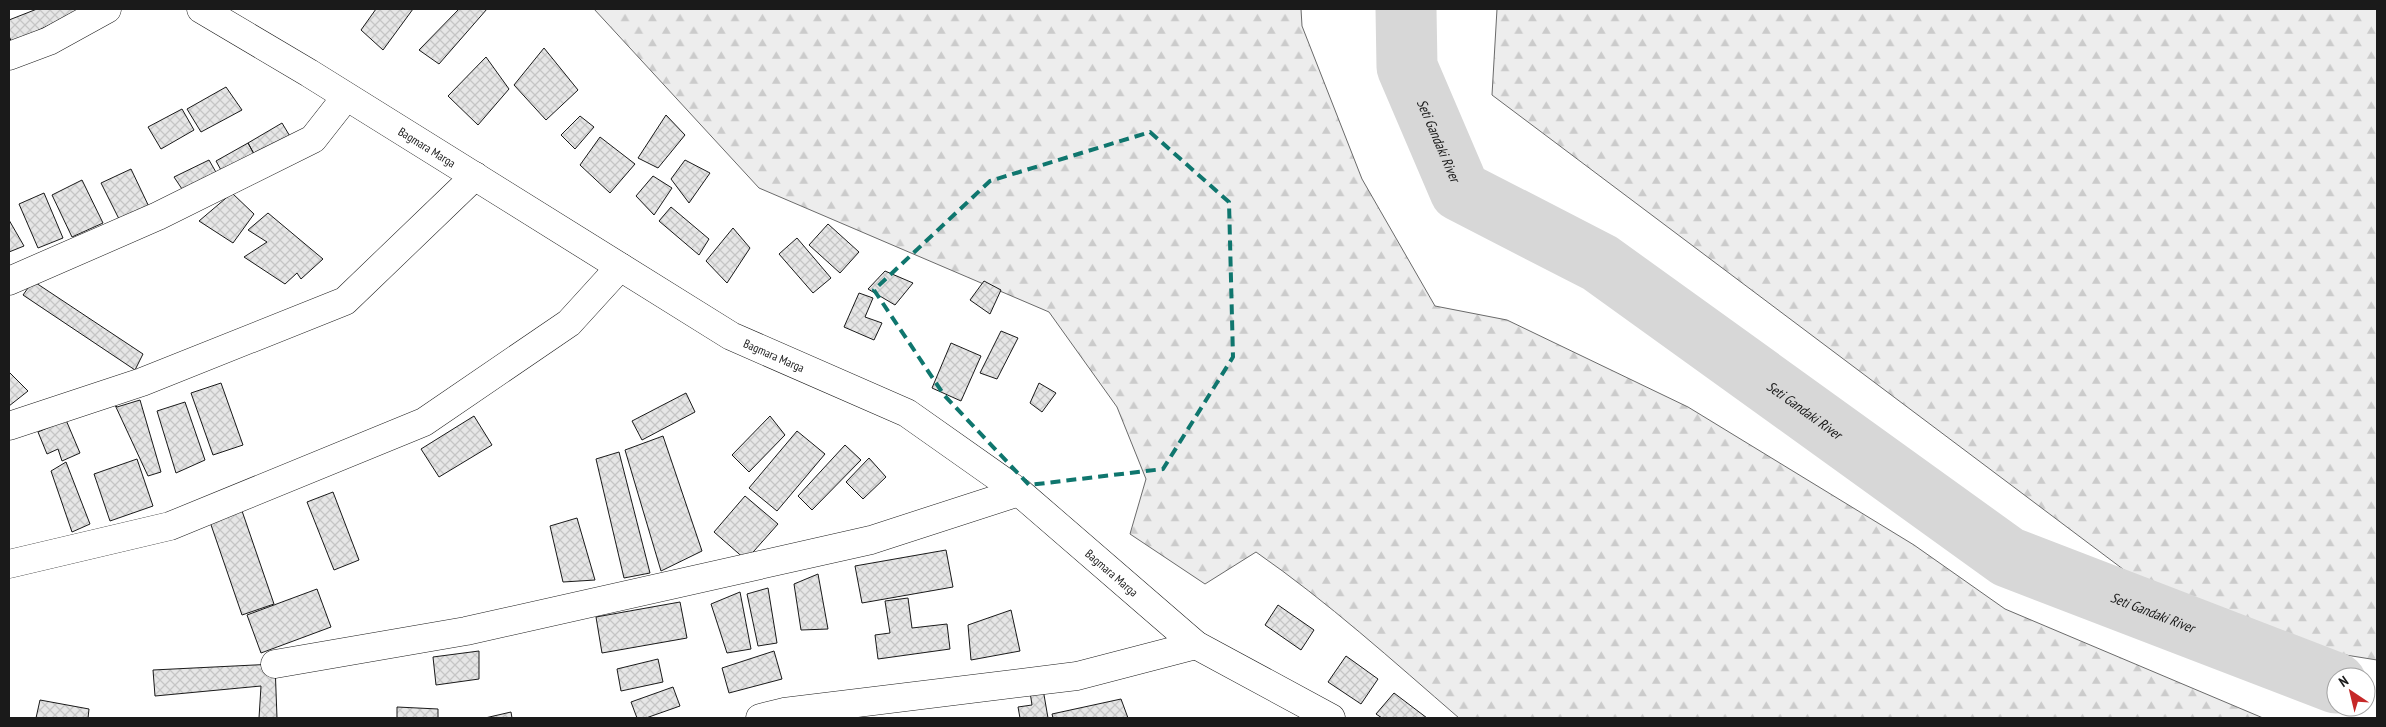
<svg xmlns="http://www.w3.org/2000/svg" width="2386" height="727" viewBox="0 0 2386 727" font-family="'PT Sans Narrow',sans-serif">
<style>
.forest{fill:url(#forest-firs);stroke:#6a6a6a}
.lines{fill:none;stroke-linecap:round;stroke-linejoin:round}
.river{stroke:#d7d7d7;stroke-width:61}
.building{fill:url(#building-cross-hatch);stroke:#1a1a1a}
.street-casing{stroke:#1a1a1a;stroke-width:29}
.secondary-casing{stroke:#1a1a1a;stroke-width:29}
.street{stroke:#fff;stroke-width:28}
.secondary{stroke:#fff;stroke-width:28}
.marked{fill:none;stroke:#0f766e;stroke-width:4;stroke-dasharray:10 6;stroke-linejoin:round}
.labels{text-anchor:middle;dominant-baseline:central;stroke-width:4;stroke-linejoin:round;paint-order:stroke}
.street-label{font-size:12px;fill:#1a1a1a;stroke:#fff}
.water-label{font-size:14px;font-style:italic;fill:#1a1a1a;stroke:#fff}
</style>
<defs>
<pattern id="forest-firs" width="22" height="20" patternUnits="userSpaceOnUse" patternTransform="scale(1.25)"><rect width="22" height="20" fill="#ededed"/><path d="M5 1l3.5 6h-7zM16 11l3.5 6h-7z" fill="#cbcbcb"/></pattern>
<pattern id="building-cross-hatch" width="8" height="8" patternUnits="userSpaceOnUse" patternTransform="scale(1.25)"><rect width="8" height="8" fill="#e6e6e6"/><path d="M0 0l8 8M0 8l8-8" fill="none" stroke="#c5c5c5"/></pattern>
</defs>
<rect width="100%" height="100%" fill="#fff"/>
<path class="forest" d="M594,9H1301L1302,26L1362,179L1435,306L1507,320L1688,407L1914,545L2005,609L2263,718H1459C1393,661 1328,602 1256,552L1205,584L1130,534L1146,479L1117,407L1049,312L759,188Z
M1497,9H2377V660L2208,633L1492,95Z"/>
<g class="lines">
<path class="river" id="s1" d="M1406,9L1407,67L1460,191L1600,263L2008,557L2336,683"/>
</g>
<path class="building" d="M37,9H81V10L12,43L9,36V20Z
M376,9H413L383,50L361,30Z
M459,9H487L439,64L419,50Z
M544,48L578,90L546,120L514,85Z
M486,57L509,89L478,125L448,96Z
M226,87L242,110L201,132L187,109Z
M182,109L194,130L161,149L148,127Z
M666,115L685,135L658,168L638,158Z
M580,116L594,127L575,149L561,135Z
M282,123L294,143L259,163L248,143Z
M600,137L635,164L610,193L580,165Z
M248,143L259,163L227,181L216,161Z
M209,160L221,181L184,192L174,177Z
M685,160L710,173L689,203L671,179Z
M131,169L151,211L122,225L101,183Z
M653,176L672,188L654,215L636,196Z
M82,180L103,223L72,237L52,195Z
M44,193L63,238L38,248L19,204Z
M232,193L254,214L233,243L199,221Z
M671,207L709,239L699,255L659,221Z
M268,213L323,259L301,279L297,273L285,284L244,257L267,242L248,230Z
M9,220L24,246L9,252Z
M828,224L859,252L840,273L809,245Z
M733,228L750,248L727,283L706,261Z
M797,238L831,278L813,293L779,254Z
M885,271L913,283L895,305L868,289Z
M33,281L143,354L135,370L23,295Z
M984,281L1001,290L990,314L970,300Z
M859,293L873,298L865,317L882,323L874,340L844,327Z
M1001,331L1018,338L997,379L980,373Z
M951,343L981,356L961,401L932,388Z
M9,372L28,391L9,406Z
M221,383L243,445L213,455L191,393Z
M1039,383L1056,393L1042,412L1030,403Z
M686,393L695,412L642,440L632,421Z
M140,400L161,472L148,476L115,405L117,407Z
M185,402L205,460L176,473L157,411Z
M474,416L492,445L439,477L421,449Z
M770,416L785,435L749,472L732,455Z
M66,420L80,453L62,461L58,449L47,454L38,432Z
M797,431L825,454L777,511L749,488Z
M663,436L702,551L661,571L625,450Z
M845,445L861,460L812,510L798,496Z
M619,452L650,573L624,578L596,459Z
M869,458L886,477L863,499L846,482Z
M137,459L153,506L110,521L94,474Z
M66,462L90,524L72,532L51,471Z
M333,492L359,560L334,570L307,502Z
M745,496L778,524L746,560L714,532Z
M241,508L274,604L242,615L209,519Z
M577,518L595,580L563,582L550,526Z
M946,550L953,587L862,603L855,566Z
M818,574L828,629L801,630L794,584Z
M768,588L777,643L758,646L747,594Z
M317,589L331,627L261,653L247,615Z
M740,592L751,649L727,653L711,604Z
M908,598L912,628L947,624L950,649L878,659L875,635L890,633L885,601Z
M680,602L687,638L602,653L596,617Z
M1278,605L1314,630L1301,650L1265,625Z
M1011,610L1020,651L971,660L968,625Z
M479,651V679L436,685L433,657Z
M774,651L782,679L729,693L722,668Z
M1346,656L1378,679L1361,704L1328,682Z
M658,659L663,682L621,691L617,669Z
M275,664L277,718H259L261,686L155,696L153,670Z
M673,687L680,706L646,718H637L631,702Z
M1043,689L1048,718H1020L1018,707L1032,705L1030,692Z
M1394,693L1427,718H1382L1376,714Z
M1121,699L1128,718H1053L1052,714Z
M40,700L89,709L88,718H36Z
M397,707L438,709V718H397Z
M511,712L512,718H485Z"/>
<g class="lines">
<g class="street-casing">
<path id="street" d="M9,56L49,41L107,9
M9,281L158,216L313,139L346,97
M9,426L142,382L345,301L475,176
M9,564L170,526L424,422L569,323L620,267
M275,664L466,631L871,540L1019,492
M760,718L784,712L1077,676L1196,645"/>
</g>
<g class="secondary-casing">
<g id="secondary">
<path id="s2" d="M201,9L309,73L731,336L907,413L1019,492L1196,645L1331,718"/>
</g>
</g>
<use href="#street" class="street"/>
<use href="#secondary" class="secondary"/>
</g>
<path class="marked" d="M1150,132L1229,202L1233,357L1163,469L1029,485L944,395L874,290L990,181Z"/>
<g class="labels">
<g class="street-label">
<text stroke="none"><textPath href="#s2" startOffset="265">Bagmara Marga</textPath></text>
<text stroke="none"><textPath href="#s2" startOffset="670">Bagmara Marga</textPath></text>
<text stroke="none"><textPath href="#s2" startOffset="1075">Bagmara Marga</textPath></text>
</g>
<g class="water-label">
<text stroke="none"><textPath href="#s1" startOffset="138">Seti Gandaki River</textPath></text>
<text stroke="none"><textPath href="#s1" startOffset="602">Seti Gandaki River</textPath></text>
<text stroke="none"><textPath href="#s1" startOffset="1008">Seti Gandaki River</textPath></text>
</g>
</g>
<rect width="2386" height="727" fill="none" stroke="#1a1a1a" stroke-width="20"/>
<g transform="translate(2351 692) rotate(325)"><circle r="24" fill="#ffffff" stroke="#a3a3a3"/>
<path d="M0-4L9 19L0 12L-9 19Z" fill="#c62828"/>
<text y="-8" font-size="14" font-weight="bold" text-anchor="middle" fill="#1a1a1a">N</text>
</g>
</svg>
